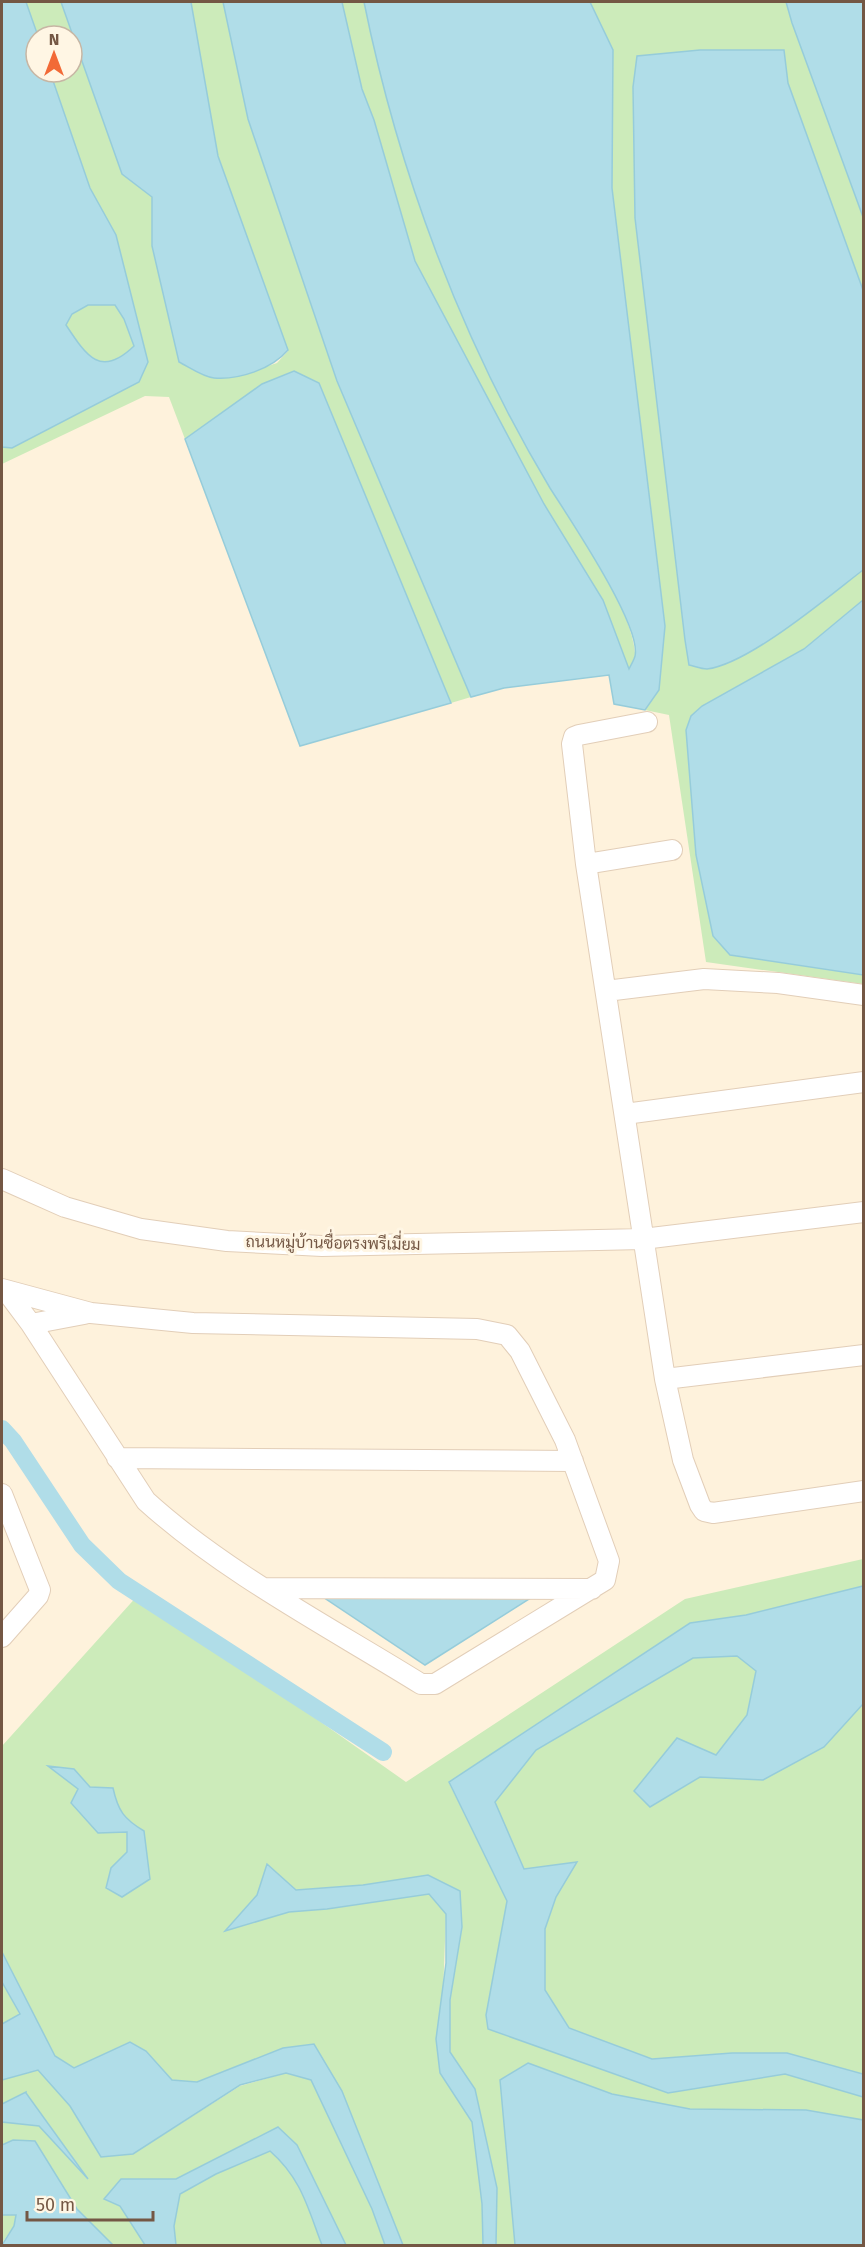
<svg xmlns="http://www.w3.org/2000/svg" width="865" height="2247" viewBox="0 0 865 2247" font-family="'Fira Sans',Sarabun,sans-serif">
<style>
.green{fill:#ccebba;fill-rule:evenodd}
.water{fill:#b0dde8;stroke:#96ccda;stroke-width:1.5;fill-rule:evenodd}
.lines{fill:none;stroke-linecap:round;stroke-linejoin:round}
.canal{stroke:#b0dde8;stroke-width:18}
.minor-casing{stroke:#e2ceb8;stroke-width:22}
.minor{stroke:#fff;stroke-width:20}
.labels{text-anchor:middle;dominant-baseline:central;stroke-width:6;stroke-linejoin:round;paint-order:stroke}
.street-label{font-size:16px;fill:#745744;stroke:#fff6e4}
</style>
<rect width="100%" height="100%" fill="#fef2dc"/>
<path class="green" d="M26,2H61L122,174L152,197V246L246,373L277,363L288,351L218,156L191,2H223L248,119L337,381L471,697L451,703L319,383L262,384L185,439L169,397L145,396L2,464V447L12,448L148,362L116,235L90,188L50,72H72V36H38Z
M342,2H364C398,168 460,338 548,484C574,528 631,604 635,653C635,658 631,664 629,669L603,600L544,504L415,261L374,120L362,89Z
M590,2H786L863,217V290L788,83L784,50H700L633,87L635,218L685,640L727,662L783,631L863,570V600L804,649L702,706L691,716L686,730L696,855L730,955L863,975V984L706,962L669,715L645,710L659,690L665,626L612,188L613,50Z
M88,305H115L124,319L134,346C129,351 123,359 116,361C93,370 76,340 66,325L72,314Z
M863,1559V1586L746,1615L690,1623L449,1783L507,1901L486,2015L668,2093L785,2074L863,2097V2120L806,2110L690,2109L612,2094L528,2063L500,2080L515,2245H496L497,2188L475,2089L450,2052V2000L462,1927L428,1875L363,1885L296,1890L267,1864L257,1895L226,1930L289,1912L327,1909L429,1894L446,1914L440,2073L472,2122L482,2204L483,2245H403L342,2091L283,2048L197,2082L172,2080L146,2051L130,2042L74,2068L55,2056L2,1952V1746L139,1594L406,1782L685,1599ZM49,1766L74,1769L90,1787L113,1788C118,1811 124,1819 144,1831L106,1888L111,1868L127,1852V1832L71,1804L78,1789Z
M737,1656L756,1671L747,1715L716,1756L650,1807L700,1777L763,1780L823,1747L863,1704V2074L787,2053H732L652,2059L569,2028L545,1990V1929L556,1897L576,1863L524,1869L494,1802L536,1750L693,1658Z
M2,1982L20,2015L2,2024Z
M38,2070L70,2106L101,2157L133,2154L240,2086L286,2073L311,2080L372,2209L385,2245H346L297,2145L278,2127L176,2179H121L120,2206L145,2245H113L77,2209L35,2141L13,2140L2,2145V2122L39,2126L84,2173L26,2093L2,2104V2080Z
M270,2151C302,2179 308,2208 322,2245L176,2246L174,2226L180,2194L216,2174Z
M16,2214L14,2226L2,2243V2215Z"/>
<path class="water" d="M2,2H26L38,36L36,72H50L90,188L116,235L148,362L139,382L12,448L2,447ZM88,305H115L124,319L134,346C101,378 87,357 66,325L72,314Z
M61,2H191L218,156L288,350C272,369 239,380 214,378C203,377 189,367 179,362L152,246V197L122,174Z
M223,2H342L362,89L374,120L415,261L544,504L603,600L629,669C631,665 634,660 635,656C642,626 569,518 550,488C461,340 398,170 364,2H590L613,50L612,188L665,626L659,690L645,710L614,704L609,675L504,688L471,697L337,381L248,119Z
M786,2H863V217L792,23Z
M700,50H784L788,83L863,290V570C829,596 749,664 707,669C701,669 694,666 689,665L685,640L635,218L633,87L637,56Z
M294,371L319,383L451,703L300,746L185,439L262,384Z
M863,600V975L730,955L713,936L696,855L686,730L691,716L702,706L804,649Z
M863,1586V1704L824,1747L763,1780L700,1777L650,1807L634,1791L677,1738L716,1755L747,1715L756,1671L737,1656L693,1658L536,1750L495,1802L524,1869L577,1862L556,1897L545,1929V1990L569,2028L652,2059L732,2053H787L863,2074V2097L785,2074L668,2093L488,2029L486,2015L507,1901L449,1782L690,1623L746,1615Z
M311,1589L534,1596L425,1665Z
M48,1766L74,1769L90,1787L113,1788C118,1811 124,1819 144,1831L150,1879L122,1897L106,1888L111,1868L127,1852V1832L98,1833L71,1803L78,1789Z
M267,1864L296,1890L363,1885L428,1875L460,1891L462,1927L450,2000V2052L475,2089L497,2188L496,2245H483L482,2204L472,2122L440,2073L436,2039L446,1963V1914L429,1894L327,1909L289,1912L225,1931L257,1895Z
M2,1952L55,2056L74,2068L130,2042L146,2051L172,2080L197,2082L283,2048L314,2044L342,2091L403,2245H385L372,2209L311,2080L286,2073L240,2085L133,2154L101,2157L70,2106L38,2070L2,2080V2024L20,2014L2,1982Z
M528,2063L612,2094L690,2109L806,2110L863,2120V2245H515L500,2080Z
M26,2092V2093L88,2179L39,2126L2,2122V2104Z
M278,2127L297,2145L346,2245H322C308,2209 302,2179 270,2151L216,2174L180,2194L174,2226L176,2245H145L120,2206L104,2199L121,2179H176Z
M13,2140L35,2141L77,2209L113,2245H2L14,2226L16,2215H2V2145Z"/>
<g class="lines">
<path class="canal" d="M2,1429L13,1441L82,1545L119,1581L383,1752"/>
<g class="minor-casing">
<path id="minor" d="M647,722L579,735L574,737L572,744L586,864L665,1379L683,1460L700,1505L704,1511L713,1513L864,1491
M586,864L672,850
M606,991L704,979L778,983L864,995
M625,1114L864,1082
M2,1179L65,1207L141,1229L227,1241L322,1246L643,1239L864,1212
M2,1289L91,1313L193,1323L477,1329L507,1335L520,1351L565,1440L609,1561L605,1580L435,1684H421C331,1628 224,1572 146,1501L31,1324L7,1292
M31,1324L84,1314
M665,1379L864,1355
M117,1458L573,1461
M2,1494L40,1590L38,1596L2,1637
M265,1588L592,1589"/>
</g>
<use href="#minor" class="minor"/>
</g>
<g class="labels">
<g class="street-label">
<text transform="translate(333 1243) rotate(1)">ถนนหมู่บ้านซื่อตรงพรีเมี่ยม</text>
</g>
</g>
<rect width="865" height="2247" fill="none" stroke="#745744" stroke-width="6"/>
<g transform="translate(54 54)"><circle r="28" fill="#fff6e4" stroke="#c7b6a4" stroke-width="1.5"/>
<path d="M0-4.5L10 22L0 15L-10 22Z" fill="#f26a37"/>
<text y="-9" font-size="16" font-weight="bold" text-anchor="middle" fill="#745744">N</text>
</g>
<path d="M27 2211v9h126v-9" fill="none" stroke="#745744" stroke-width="3"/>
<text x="36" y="2211" font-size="18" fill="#745744" stroke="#fff6e4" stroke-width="4.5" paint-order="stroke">50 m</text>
</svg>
